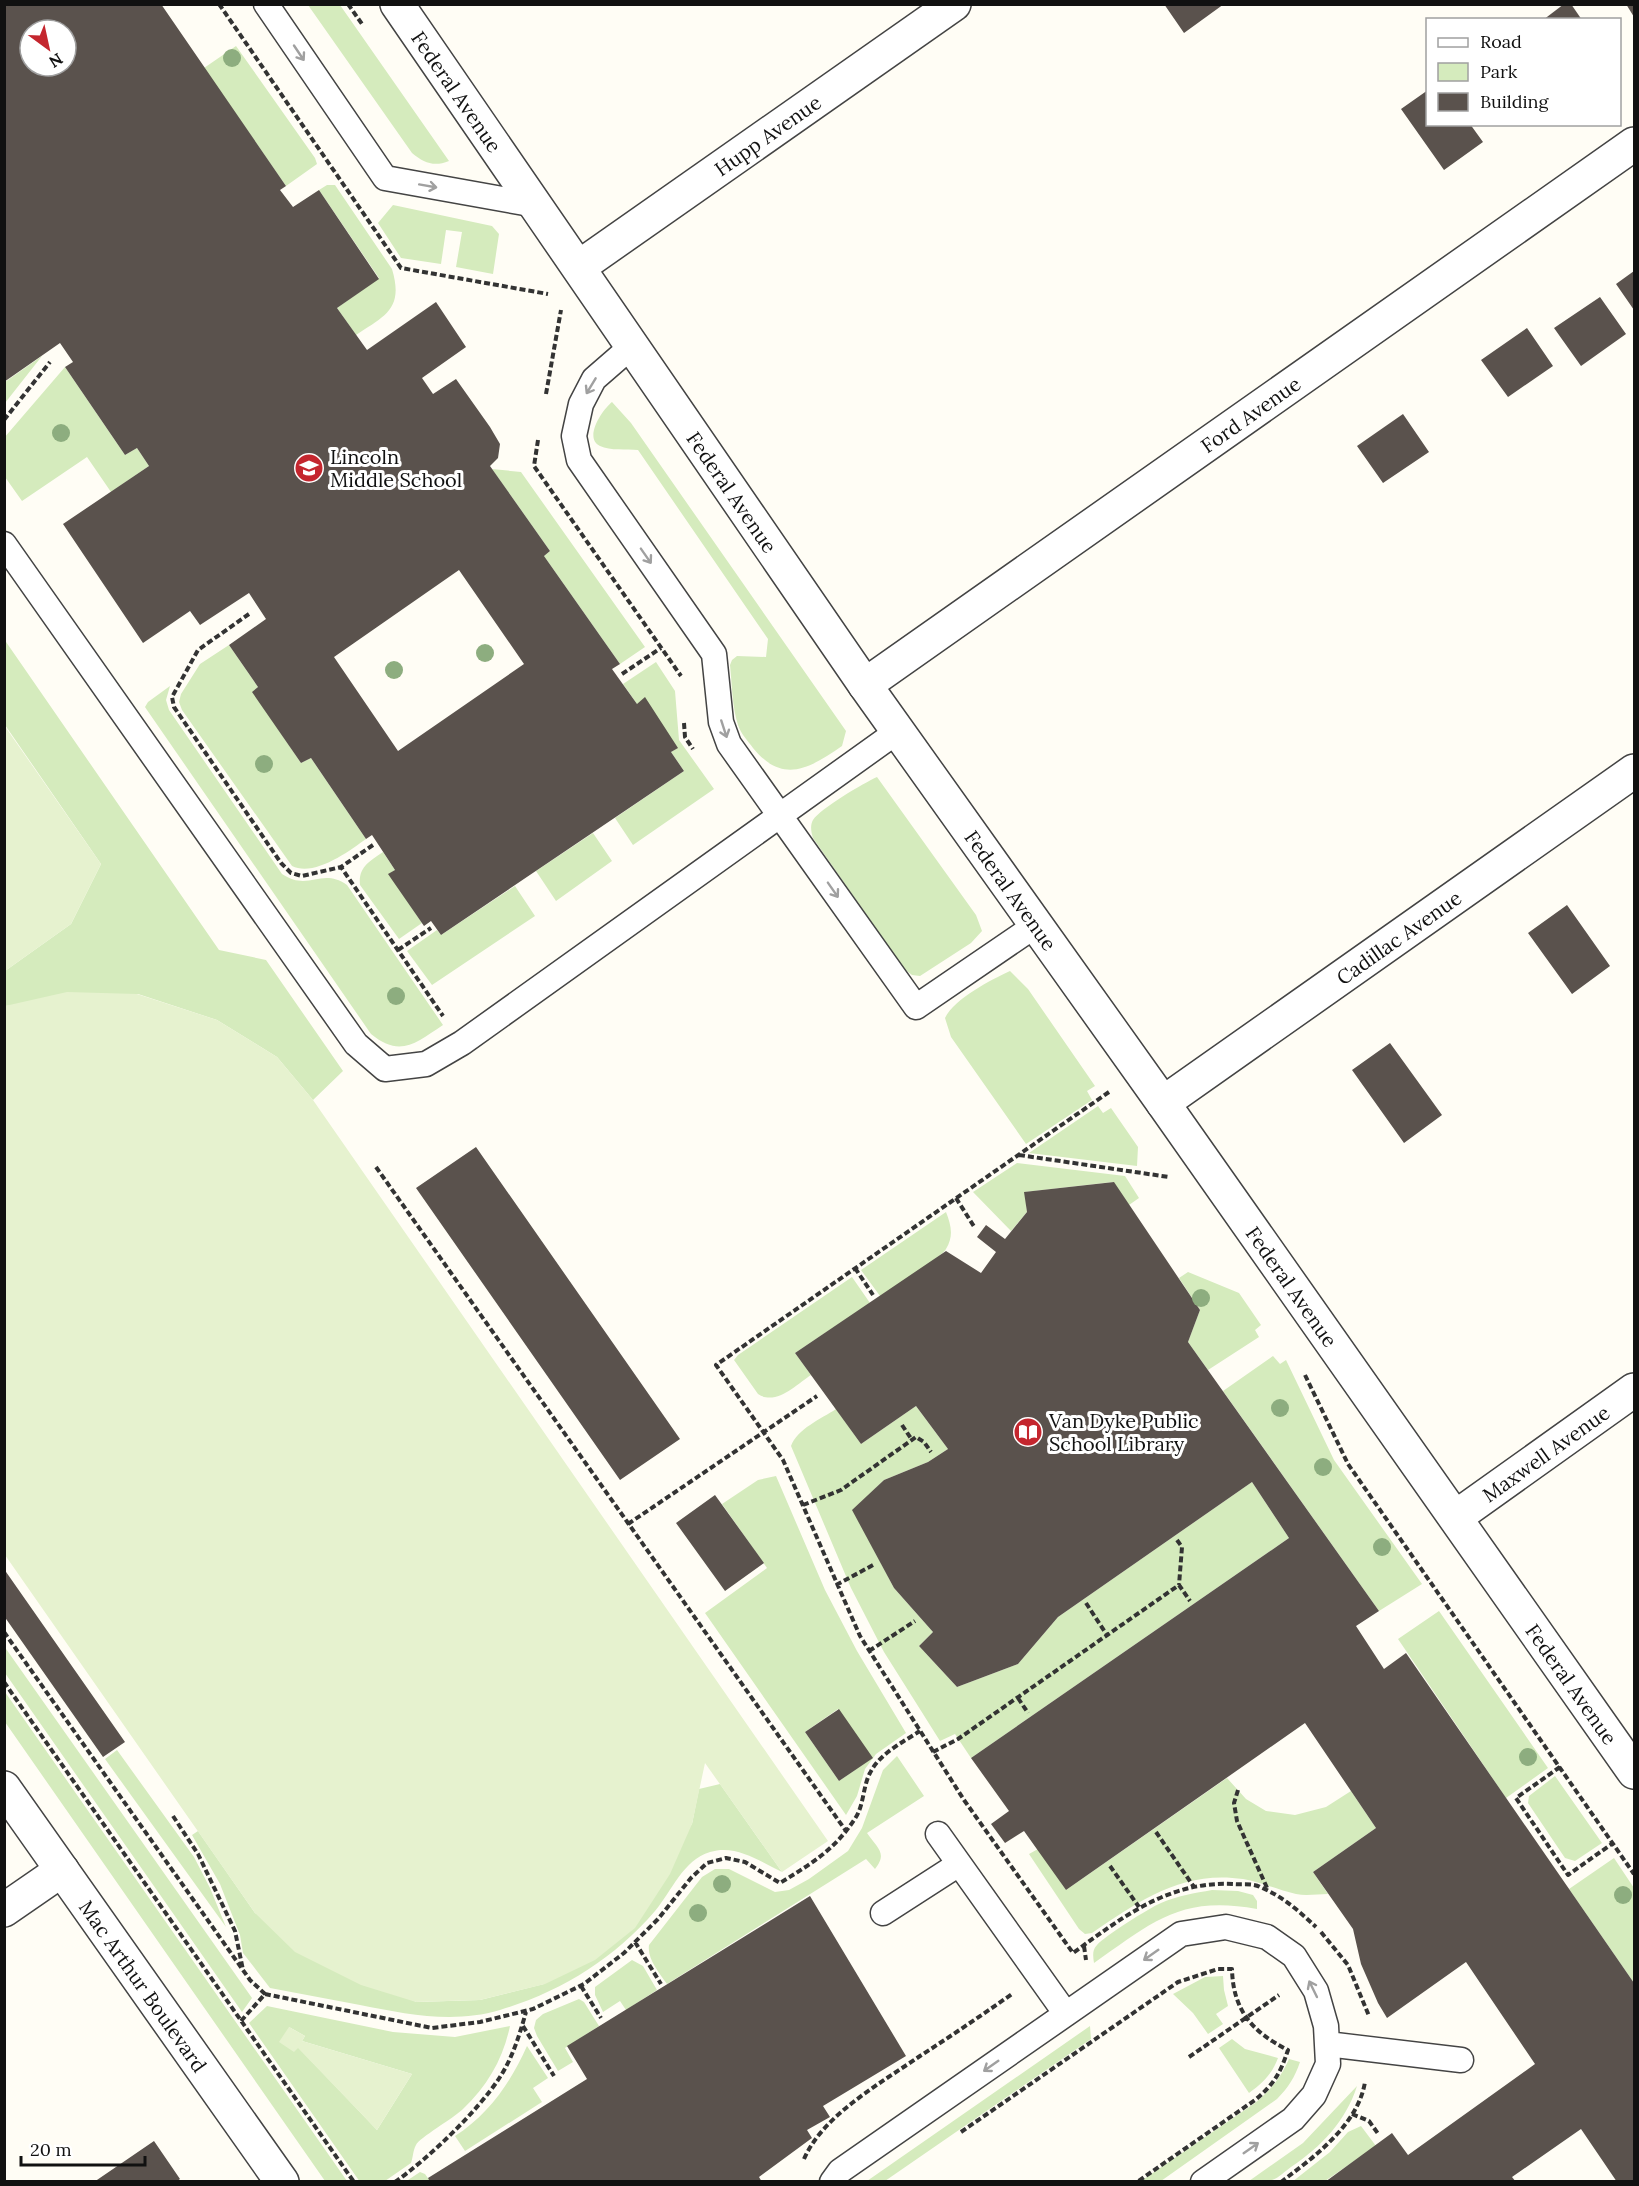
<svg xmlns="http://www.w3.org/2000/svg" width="1639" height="2186" viewBox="0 0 1639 2186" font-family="Lora,serif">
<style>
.green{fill:#d5ebbd;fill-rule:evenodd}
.pitch{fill:#e6f2cf}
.building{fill:#5a524d;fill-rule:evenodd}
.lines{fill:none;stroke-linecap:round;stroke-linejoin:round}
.lane-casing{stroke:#444;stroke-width:27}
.street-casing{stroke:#444;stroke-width:36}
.path{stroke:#333;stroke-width:4;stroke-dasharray:6 3;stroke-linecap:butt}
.lane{stroke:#fff;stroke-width:24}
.street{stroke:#fff;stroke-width:33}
.tree{fill:#8dad7f}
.oneway{stroke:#a0a0a0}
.labels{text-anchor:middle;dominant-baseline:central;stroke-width:6;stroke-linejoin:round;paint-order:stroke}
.street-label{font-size:20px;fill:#111;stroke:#fff}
.poi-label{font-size:20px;fill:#111;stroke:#fff;text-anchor:start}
</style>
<rect width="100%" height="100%" fill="#fffdf5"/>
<path class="green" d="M308,5H340L449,161C434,167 424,163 412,153Z
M236,46L315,158L317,164L286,186L204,68Z
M327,185H335L392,269C404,309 385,316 356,335L337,308L379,278L319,190Z
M393,205L492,226L499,234L493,274L456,267L462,232L446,230L441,264L401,258L378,223Z
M42,356L5,403V382Z
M65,367L125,455L137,448L149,466L111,492L87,457L22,501L5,477L4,438Z
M612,402L631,423L846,731L842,746C810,768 783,785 753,748C748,741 741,734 738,725C732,707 732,684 730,665L732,660L737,656L766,657L768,639L638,450C627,449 610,451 600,446C583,438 603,409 612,402Z
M492,469L521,472L645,647L620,664L544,556L550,551Z
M4,639L219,950L266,960L343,1071L313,1100L277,1057L217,1020L138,994L5,1006V971L71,924L101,864L5,725Z
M229,645L258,687L253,692L301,763L311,758L366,839C348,852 314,877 292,866L182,710L179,702L181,694L200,664Z
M656,662L675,691L679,740L714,789L633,845L615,818L684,771L671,752L677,748L637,704L623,684Z
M170,686L166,700L169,710L282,874C309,892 321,867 347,885L443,1025C416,1043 400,1058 371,1034L147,710L145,707L148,702Z
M877,777L976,915L982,931L971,943L920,976L912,975L904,969L813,838C811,832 810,825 813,820C821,808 864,783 877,777Z
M593,833L612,861L556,901L536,871Z
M383,852L395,870L389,874L422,923L399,939L360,885C358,867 370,861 383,852Z
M515,886L535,916L432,985L407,951L437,930L441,935Z
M1010,971L1028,989L1095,1086L1087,1091L1092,1100L1026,1144L951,1037L945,1018C955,998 991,980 1010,971Z
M1098,1106L1103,1113L1111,1108L1138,1147L1137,1166L1029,1153Z
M1017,1163L1125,1176L1139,1198L1129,1205L1113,1182L1025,1192L1027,1212L1011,1231L973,1192Z
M946,1212C951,1225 954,1236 946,1249C942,1257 891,1289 880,1296L861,1270Z
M1188,1272L1239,1293L1261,1325L1255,1330L1259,1337L1208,1370L1188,1342L1200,1310L1179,1278Z
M852,1277L870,1303L795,1353L811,1375C796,1385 776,1406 758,1394L734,1360L738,1355Z
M1273,1356L1280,1364L1286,1360L1334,1460L1422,1584L1379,1611L1223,1391Z
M916,1406L948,1449L928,1462L884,1480L853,1510L894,1588L933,1632L919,1646L957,1687L1018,1664L1058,1617L1252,1482L1289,1538L971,1758L955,1734L940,1741L884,1652L851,1588L791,1446C797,1429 821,1419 836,1409L861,1444Z
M776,1476L825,1590L857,1651L906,1733L876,1754L865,1769L857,1796L846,1815L705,1613L767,1568L722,1504L758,1480ZM838,1709L872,1758L839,1781L805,1732Z
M1439,1611L1548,1768L1506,1798L1398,1639Z
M4,1646L252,1998L242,2012L5,1673Z
M4,1692H5L347,2181H325L5,1722Z
M117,1750L194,1857L210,1888L226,1927L105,1759Z
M897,1756L924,1796L867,1833C877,1848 888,1853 875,1869L866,1859L667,1984C659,1972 647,1959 649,1945L702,1877L715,1869H729L775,1892L789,1890L809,1879L848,1851L862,1828L883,1770Z
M1555,1776L1602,1843L1575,1861L1565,1858L1528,1803L1529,1796Z
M1227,1778L1246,1799L1266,1811L1295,1815L1326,1807L1351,1791L1376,1828L1313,1872L1328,1894C1318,1894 1306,1896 1296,1894C1278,1890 1261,1882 1243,1879C1182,1870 1139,1901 1092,1933L1085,1934L1079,1929L1029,1854L1038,1849L1066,1890Z
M720,1784L782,1872C759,1861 736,1844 710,1852C683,1860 672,1891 655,1911C614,1959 560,1992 500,2010C453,2024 406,2014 360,2005C330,1999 300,1994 270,1988L243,1953L240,1935L220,1884L192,1835L198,1831L255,1913L416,2002L480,2000L544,1984L692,1824L699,1789Z
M1614,1858L1634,1888V1983L1569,1889Z
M1212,1890L1238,1891L1253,1895L1257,1901V1909C1180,1895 1153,1922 1094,1963C1093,1956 1092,1950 1097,1945C1105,1936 1149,1908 1161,1903C1177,1896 1195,1893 1212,1890Z
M632,1960L643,1966L657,1990L626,2010L620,2001L603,2012L595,1995V1987Z
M1223,1976L1224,1990L1228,2006L1216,2014L1223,2024L1208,2034L1193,2013L1173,1994L1205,1977Z
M579,1999L584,2002L599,2026L565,2048L573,2062L558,2071L537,2036L534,2028L536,2020L543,2014Z
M267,2006L393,2032L455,2037L510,2026C503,2059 488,2085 463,2109C454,2118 419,2138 416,2145C413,2150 413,2158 411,2163L385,2181L360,2182L249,2023ZM289,2027L305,2036L302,2041L412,2074L377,2130L298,2047Z
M1090,2026L1091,2039L885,2181H867Z
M1232,2039L1245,2049L1278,2058C1272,2074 1263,2083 1249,2093L1219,2048Z
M527,2046L548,2078L533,2088L542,2102L465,2151L455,2136C489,2114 511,2082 527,2046Z
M1289,2059L1300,2062C1295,2077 1288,2088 1277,2099L1161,2181H1141L1255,2103C1271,2090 1281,2077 1289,2059Z
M1357,2086C1346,2121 1321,2147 1291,2167C1285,2171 1279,2178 1272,2180C1266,2183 1256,2182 1249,2181L1303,2143Z
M1361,2126L1376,2146L1325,2181L1292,2182L1330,2152L1348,2132Z
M420,2172L425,2174L430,2181L405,2182Z"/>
<path class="pitch" d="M4,725L101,864L71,924L5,971Z
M67,992L137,994L217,1020L277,1057L313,1100L828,1841L782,1872L705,1763L692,1824L670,1874L635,1928L595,1960L545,1984L480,2000L416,2002L361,1985L295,1952L255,1913L5,1555V1006Z
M289,2027L305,2036L302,2041L412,2074L377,2130L298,2048L294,2052L279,2042Z"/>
<path class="building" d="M4,4H161L286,186L280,190L293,207L319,190L379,279L337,308L367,350L436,302L466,347L422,378L433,394L456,379L490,427L500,444L498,458L490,466L550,551L544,556L620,664L612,669L637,704L645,697L678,748L671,752L684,771L441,935L431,921L424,926L388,874L395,870L372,835L366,839L311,758L301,763L252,692L258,687L229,645L266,619L249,593L200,625L190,611L143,643L63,524L149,466L137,448L125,455L65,367L73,362L60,343L4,382ZM30,30H66V66H30ZM459,570L524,664L398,751L334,657Z
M1164,4H1224L1184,33Z
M1564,4H1571L1582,20H1543Z
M1626,4H1634V17Z
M1428,90V124H1470L1483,142L1444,170L1401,109Z
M1634,271V310L1616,284Z
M1600,297L1626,334L1581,366L1554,328Z
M1527,328L1553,366L1508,397L1481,360Z
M1403,414L1429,452L1383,483L1357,446Z
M1567,905L1610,966L1572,994L1528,933Z
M1390,1043L1442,1115L1404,1143L1352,1070Z
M476,1147L680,1439L620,1480L416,1188Z
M1114,1182L1200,1310L1188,1342L1379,1611L1356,1626L1384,1669L1406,1653L1634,1983V2182H1617L1581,2129L1512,2177L1516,2182H1325L1392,2133L1408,2155L1535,2064L1466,1962L1387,2018L1378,2003L1361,1964L1353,1929L1313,1872L1376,1828L1305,1723L1066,1890L1024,1831L1005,1843L991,1824L1009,1811L971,1758L1289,1538L1252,1482L1058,1617L1018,1664L957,1687L919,1646L933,1632L894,1588L852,1510L884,1480L928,1462L948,1449L916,1406L861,1444L795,1353L946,1251L981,1273L996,1252L977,1237L986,1225L1005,1239L1027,1212L1024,1192Z
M715,1495L764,1563L725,1591L676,1523Z
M4,1569L125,1742L103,1757L4,1616Z
M839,1709L873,1758L839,1781L805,1732Z
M810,1896L906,2056L823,2106L830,2117L807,2130L812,2138L759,2177L762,2182H430L428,2178L587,2079L567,2046Z
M154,2141L180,2179L176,2182H94Z"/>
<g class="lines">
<g class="lane-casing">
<path id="lane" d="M266,4L385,178L536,205
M632,346L594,379L581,404L574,436L579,460L714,654L721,722L729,744L916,1007L1036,925
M4,544L356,1044L385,1069L426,1064L462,1043L898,731
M938,1834L1066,2014
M883,1913L959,1864
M1327,2044L1461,2060
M832,2182L840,2171L1181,1934L1226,1927L1267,1937L1294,1956L1316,1991L1326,2026L1328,2064L1314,2095L1293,2119L1203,2182"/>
</g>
<g class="street-casing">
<g id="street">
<path id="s1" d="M397,4L865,685L1163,1103L1634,1772"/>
<path id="s2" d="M579,267L954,4"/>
<path id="s3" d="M865,685L1634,144"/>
<path id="s4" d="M1163,1103L1634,771"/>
<path id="s5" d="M1456,1517L1634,1390"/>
<path id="s6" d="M4,1788L282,2182"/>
<path d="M4,1910L62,1870"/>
</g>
</g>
<path class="path" d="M219,4L401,268L548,294
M348,4L362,24
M546,394L561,310
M4,420L50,362
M538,440L534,466L681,676
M249,614L198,650L172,697L174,707L281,863L291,873L302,876L341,867
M622,674L661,648
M684,723L685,737L693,749
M373,845L341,867L443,1016
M398,950L431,928
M1109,1092L716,1365L783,1460L860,1636L964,1800L1073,1953C1123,1917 1168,1881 1233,1884C1242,1885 1253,1883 1260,1887C1282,1896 1299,1911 1316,1927
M1019,1155L1169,1177
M376,1167L846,1831
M956,1198L975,1228
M855,1268L873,1295
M1305,1375L1348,1464L1634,1874
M902,1425L912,1440
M803,1505L841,1490L916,1437L924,1442L931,1452
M628,1524L817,1396
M1177,1540L1182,1547L1179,1585
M836,1585L875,1564
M1086,1603L1107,1635
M4,1632L250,1980L265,1994
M869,1651L915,1621
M4,1682L354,2182
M1018,1698L1028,1713
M933,1752L958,1739L1179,1585L1190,1601
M1560,1767L1516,1798L1568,1875L1613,1843
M1238,1790L1234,1803L1237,1821L1268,1890
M173,1816L198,1854L235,1931L243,1970
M1156,1832L1194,1887
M1110,1866L1139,1907
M1321,1932L1348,1965L1369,2016
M635,1942L661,1984
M1084,1946L1086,1960
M581,1986L601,2018
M241,2021L265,1994L432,2028L480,2022L533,2009L584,1984L624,1953L658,1919L691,1878L707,1863L726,1858L745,1862L780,1883C812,1863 835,1850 856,1817C864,1804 863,1786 870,1773C879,1754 903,1742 920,1731
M523,2026L554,2076
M1189,2057L1279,1995
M1352,2114L1369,2121L1379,2135
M961,2132L1178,1982L1218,1969H1232C1233,2010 1252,2032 1288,2050C1280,2074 1274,2084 1255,2100L1137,2182
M804,2159C823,2115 881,2083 920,2056C951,2036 982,2015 1012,1994
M395,2182C429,2158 478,2111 500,2077C513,2057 520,2033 526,2012
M1281,2182C1314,2157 1358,2125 1365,2082"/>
<use href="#lane" class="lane"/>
<use href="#street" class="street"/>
</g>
<g class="tree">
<circle cx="232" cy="58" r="9"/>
<circle cx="61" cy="433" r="9"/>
<circle cx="485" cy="653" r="9"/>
<circle cx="394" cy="670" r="9"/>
<circle cx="264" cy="764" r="9"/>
<circle cx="396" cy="996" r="9"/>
<circle cx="1201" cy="1298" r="9"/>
<circle cx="1280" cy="1408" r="9"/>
<circle cx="1323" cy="1467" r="9"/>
<circle cx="1382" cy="1547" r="9"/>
<circle cx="1528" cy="1757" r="9"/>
<circle cx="722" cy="1884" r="9"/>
<circle cx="1623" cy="1895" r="9"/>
<circle cx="698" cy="1913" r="9"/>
</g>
<defs><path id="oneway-shaft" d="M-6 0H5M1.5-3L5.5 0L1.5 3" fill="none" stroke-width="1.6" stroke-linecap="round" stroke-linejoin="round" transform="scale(1.5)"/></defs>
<g class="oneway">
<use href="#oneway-shaft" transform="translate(299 53) rotate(56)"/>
<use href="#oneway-shaft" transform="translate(428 186) rotate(10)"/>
<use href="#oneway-shaft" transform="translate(591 386) rotate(121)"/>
<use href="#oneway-shaft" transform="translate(646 556) rotate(55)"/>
<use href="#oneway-shaft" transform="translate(724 729) rotate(72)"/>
<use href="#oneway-shaft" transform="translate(833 890) rotate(55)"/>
<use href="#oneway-shaft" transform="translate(1151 1955) rotate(145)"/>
<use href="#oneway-shaft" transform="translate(1313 1989) rotate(-116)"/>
<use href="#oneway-shaft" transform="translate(991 2066) rotate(145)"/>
<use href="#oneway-shaft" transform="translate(1251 2148) rotate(-35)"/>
</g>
<defs>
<g id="school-disc" transform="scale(1.5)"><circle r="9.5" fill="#c4262e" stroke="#fff"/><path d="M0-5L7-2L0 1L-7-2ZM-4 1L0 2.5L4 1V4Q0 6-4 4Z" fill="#fff"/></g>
<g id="library-disc" transform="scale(1.5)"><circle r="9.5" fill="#c4262e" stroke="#fff"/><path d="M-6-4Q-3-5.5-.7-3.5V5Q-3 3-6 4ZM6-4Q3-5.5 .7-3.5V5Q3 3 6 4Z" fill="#fff"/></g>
</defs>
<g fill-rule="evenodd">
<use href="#school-disc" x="309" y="468"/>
<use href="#library-disc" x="1028" y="1432"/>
</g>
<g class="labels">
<g class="street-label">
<text stroke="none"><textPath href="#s1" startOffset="106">Federal Avenue</textPath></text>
<text stroke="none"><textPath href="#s2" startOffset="230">Hupp Avenue</textPath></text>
<text stroke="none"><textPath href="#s3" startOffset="471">Ford Avenue</textPath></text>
<text stroke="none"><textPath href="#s1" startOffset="592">Federal Avenue</textPath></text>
<text stroke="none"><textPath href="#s1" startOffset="1078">Federal Avenue</textPath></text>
<text stroke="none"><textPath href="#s4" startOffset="288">Cadillac Avenue</textPath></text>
<text stroke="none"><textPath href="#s1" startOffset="1564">Federal Avenue</textPath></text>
<text stroke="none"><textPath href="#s5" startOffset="110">Maxwell Avenue</textPath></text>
<text stroke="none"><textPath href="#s1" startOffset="2050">Federal Avenue</textPath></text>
<text stroke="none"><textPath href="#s6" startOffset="242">Mac Arthur Boulevard</textPath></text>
</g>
<g class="poi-label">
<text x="330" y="456">Lincoln<tspan x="330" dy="23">Middle School</tspan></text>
<text x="1049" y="1420">Van Dyke Public<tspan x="1049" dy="23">School Library</tspan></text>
</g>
</g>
<rect width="1639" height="2186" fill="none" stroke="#111111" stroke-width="12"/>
<rect x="1426" y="18" width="195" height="108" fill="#ffffff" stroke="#a0a0a0" stroke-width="1.5"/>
<rect x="1438" y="38" width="30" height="9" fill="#ffffff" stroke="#a0a0a0" stroke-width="1.5"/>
<text x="1480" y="48" font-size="18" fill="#111111">Road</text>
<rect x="1438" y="63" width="30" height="18" fill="#d5ebbd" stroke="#a0a0a0" stroke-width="1.5"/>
<text x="1480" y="78" font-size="18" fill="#111111">Park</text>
<rect x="1438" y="93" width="30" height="18" fill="#5a524d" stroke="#a0a0a0" stroke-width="1.5"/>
<text x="1480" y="108" font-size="18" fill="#111111">Building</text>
<g transform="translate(48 48) rotate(147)"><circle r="28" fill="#ffffff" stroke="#a0a0a0" stroke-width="1.5"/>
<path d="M0-4.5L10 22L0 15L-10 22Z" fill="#c4262e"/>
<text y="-9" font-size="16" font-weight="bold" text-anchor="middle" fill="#111111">N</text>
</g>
<path d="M21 2156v9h124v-9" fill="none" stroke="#111111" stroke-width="3"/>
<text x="30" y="2156" font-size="18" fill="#111111" stroke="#ffffff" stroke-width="4.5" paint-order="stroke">20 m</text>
</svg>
